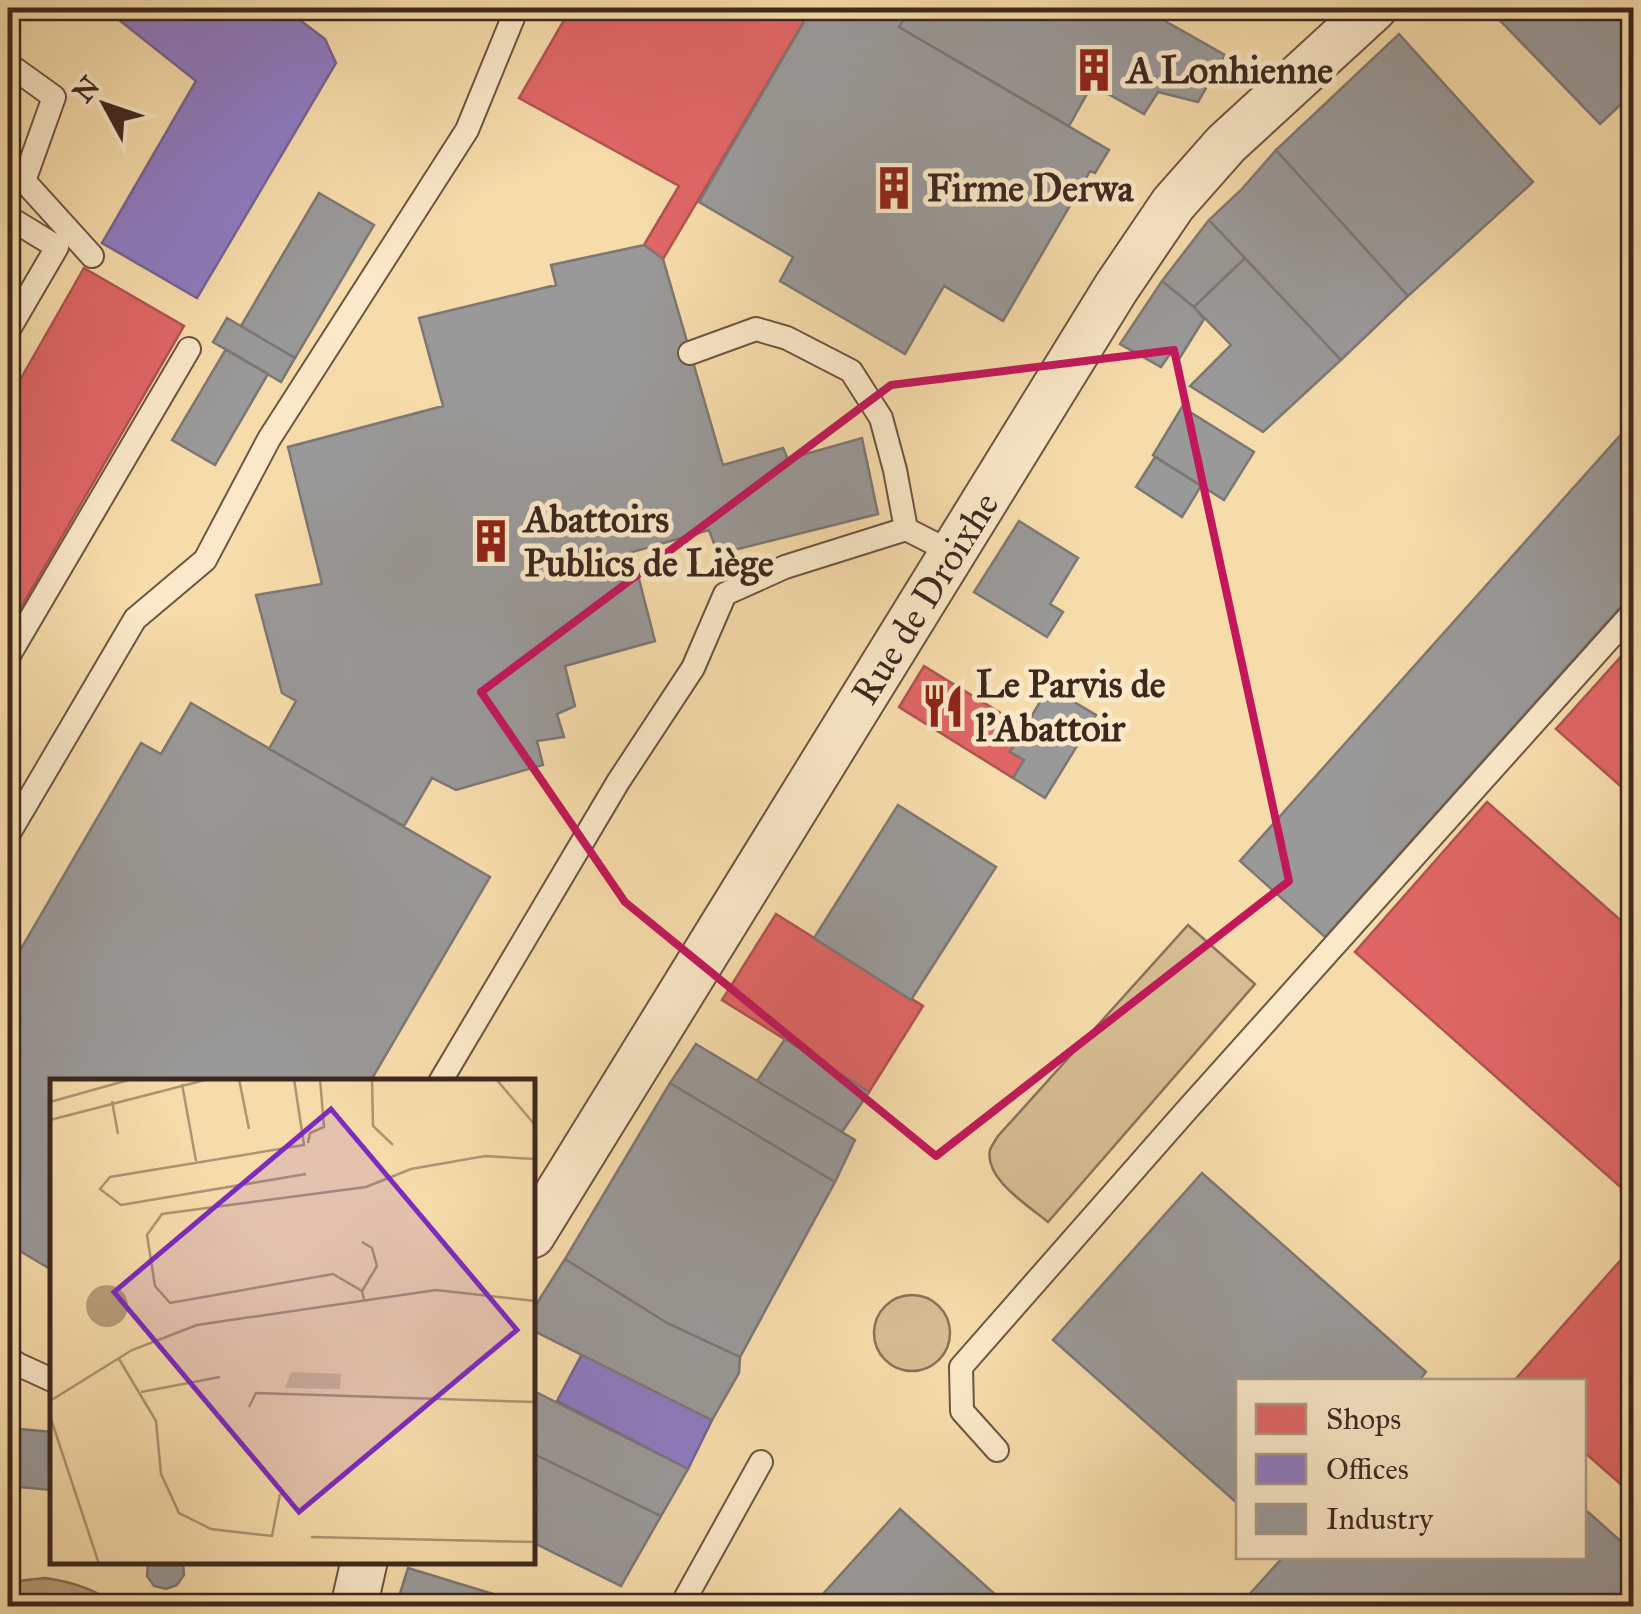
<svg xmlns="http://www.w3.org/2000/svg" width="1641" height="1614" viewBox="0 0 1641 1614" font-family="'IM FELL Great Primer',serif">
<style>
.green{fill:#d7bd93;stroke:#8a7259;stroke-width:2.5}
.water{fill:#b89f7b;stroke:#876f56;stroke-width:2.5}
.shops{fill:#e06666;stroke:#af5351;stroke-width:2.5}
.offices{fill:#8e7cc3;stroke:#766392;stroke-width:2.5}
.industry{fill:#999;stroke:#7d7774;stroke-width:2.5}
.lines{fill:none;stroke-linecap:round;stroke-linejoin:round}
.service-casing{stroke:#6c5542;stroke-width:26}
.minor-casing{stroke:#6c5542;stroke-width:49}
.service{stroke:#fae8c8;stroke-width:22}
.minor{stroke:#fae8c8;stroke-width:45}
.marked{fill:none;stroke:#c2185b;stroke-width:8;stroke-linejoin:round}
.labels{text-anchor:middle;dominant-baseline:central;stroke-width:10;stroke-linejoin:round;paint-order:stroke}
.poi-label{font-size:38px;font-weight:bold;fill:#3d281f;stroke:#fae8c8;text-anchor:start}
.street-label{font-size:38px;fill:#3d281f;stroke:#fae8c8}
.inset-road{fill:none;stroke:#ad9473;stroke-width:2.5}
.view{fill:#7b2cbf;fill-opacity:0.15;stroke:#7b2cbf;stroke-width:5}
.inset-edge{fill:none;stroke:#3d281f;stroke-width:5}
</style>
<rect width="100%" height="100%" fill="#f7dcab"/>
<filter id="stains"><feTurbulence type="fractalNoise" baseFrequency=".002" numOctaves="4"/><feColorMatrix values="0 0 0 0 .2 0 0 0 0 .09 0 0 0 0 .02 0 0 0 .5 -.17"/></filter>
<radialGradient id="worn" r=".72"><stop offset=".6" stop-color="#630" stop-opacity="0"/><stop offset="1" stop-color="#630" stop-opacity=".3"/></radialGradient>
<path class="green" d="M1188,925L1255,984L1048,1222C1029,1206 984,1179 990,1150C992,1145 995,1141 998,1136Z
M874 1333a38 38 0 1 1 76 0a38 38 0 1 1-76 0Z"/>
<path class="water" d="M45,1578C72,1582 96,1589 117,1606H8V1582Z"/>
<path class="shops" d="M571,8H812L663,259L644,245L679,186L519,98Z
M84,268L184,326L8,630V401Z
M1634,642V798L1556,729Z
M924,666L1025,728L1010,752L1024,760L1013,778L899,707Z
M1487,802L1634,932V1199L1355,952Z
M776,914L923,1006L869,1092L722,1000Z
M1634,1245V1496L1584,1452V1382H1513Z"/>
<path class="offices" d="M104,8H284L325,39L336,63L197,298L102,243L196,81Z
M582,1354L712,1420L688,1469L557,1401Z"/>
<path class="industry" d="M812,8H911L899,27L1109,150L1095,173L1090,171L1003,321L944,286L905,354L780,281L793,257L699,202Z
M911,8H1142L1225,55L1198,102L1158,92L1144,114L1092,85L1069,126L899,27Z
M1488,8H1634V92L1600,124Z
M1399,34L1533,182L1408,296L1276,150Z
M1276,150L1408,296L1341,360L1209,220L1241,190Z
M319,193L374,225L295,358L241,326Z
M1209,220L1245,258L1194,307L1162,281Z
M644,245L663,259L723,465L783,448L788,459L862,438L878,514L718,554L709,530L632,552L655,641L565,666L575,706L557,714L564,737L537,741L543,765L456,790L432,778L404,826L269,749L296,701L282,693L256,595L322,584L288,447L443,406L419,318L556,285L551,265Z
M1245,258L1341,360L1263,432L1190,386L1231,345L1194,307Z
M1162,281L1194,307L1204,319L1179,359L1170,354L1161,367L1120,344Z
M227,318L295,358L281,382L213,342Z
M226,349L268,374L215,465L172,440Z
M1182,407L1254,452L1224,500L1153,455Z
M1634,420V592L1325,937L1240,861Z
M1155,457L1201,486L1182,517L1136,487Z
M1019,521L1078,558L1050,604L1063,612L1047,637L974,592Z
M1049,687L1096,715L1045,798L1013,778L1024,760L1010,752Z
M191,703L490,877L370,1082H52V1270L8,1244V971L141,743L161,754Z
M898,805L996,867L911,1000L814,938Z
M785,1039L869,1092L842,1132L757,1081Z
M696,1044L855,1140L835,1182L670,1083Z
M670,1083L835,1182L740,1357L667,1323L565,1259Z
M1202,1173L1426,1372L1418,1382H1238V1504L1053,1340Z
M565,1259L667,1323L740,1357L739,1373L712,1420L532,1330V1311Z
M532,1390L688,1469L661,1516L532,1453Z
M8,1428L52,1432V1490L8,1486Z
M532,1453L661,1516L621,1586L532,1542Z
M900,1509L1008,1606H812Z
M1588,1512L1634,1553V1606H1514L1511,1604L1509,1606H1239L1284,1556H1584V1517Z
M148,1562H183L184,1575L177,1585L166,1589L154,1586L147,1576Z
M408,1568L513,1600L511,1606H396Z"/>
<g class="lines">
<g class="service-casing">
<path id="service" d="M8,64L54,97L24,181L92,256
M8,217L57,247L8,331
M690,353L756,329L787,338L851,371L881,418L895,470L906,529
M8,657L189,349
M8,835L135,619L205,560L269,439L467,130L517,8
M440,1082L618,782L693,668L725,594L785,567L906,529L953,553
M8,1357L17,1364L52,1380
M997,1450L962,1411L961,1367L1185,1112L1634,611
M681,1606L761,1462"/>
</g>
<g class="minor-casing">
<path id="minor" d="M532,1235L1116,288L1173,204L1226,144L1374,8
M354,1606L364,1562"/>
</g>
<use href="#service" class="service"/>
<use href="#minor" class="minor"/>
</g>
<path class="marked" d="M1174,350L1289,881L936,1156L625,902L481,692L891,385Z"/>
<defs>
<g id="building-bare" transform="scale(3.45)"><path d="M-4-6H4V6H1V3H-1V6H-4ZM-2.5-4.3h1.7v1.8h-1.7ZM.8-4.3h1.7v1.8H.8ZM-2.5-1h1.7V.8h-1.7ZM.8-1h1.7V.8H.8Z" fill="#8f2418" stroke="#fae8c8" stroke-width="2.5" paint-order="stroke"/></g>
<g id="restaurant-bare" transform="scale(3.45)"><path d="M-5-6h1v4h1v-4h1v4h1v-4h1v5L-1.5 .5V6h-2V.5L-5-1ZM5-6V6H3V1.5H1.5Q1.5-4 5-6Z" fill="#8f2418" stroke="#fae8c8" stroke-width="2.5" paint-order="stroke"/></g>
</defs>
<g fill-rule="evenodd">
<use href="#building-bare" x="1094" y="70"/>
<use href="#building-bare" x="894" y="188"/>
<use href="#building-bare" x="491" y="541"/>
<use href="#restaurant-bare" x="943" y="706"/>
</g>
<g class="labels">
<g class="poi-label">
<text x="1127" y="70">A Lonhienne</text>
<text x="927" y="188">Firme Derwa</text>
<text x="524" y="519">Abattoirs<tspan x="524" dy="44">Publics de Liège</tspan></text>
<text x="976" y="684">Le Parvis de<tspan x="976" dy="44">l'Abattoir</tspan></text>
</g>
<g class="street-label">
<text transform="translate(925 598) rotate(-58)">Rue de Droixhe</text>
</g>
</g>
<g transform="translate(50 1079)">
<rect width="485" height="485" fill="#f7dcab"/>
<path d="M241,293L291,295L290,310L235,309Z" fill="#d7bd93"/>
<path d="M36 227a21 21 0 1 1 42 0a21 21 0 1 1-42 0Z" fill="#b89f7b"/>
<path class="inset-road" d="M189,0L199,50M244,0L254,66L60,98L50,110L71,126L256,95M322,0L323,47L343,66M446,0L485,46M132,5L146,82M62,22L68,55M0,23L82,0M0,41L159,0M258,64L260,54L274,48L270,0M312,163L322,169L327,187L312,212M314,221L312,212L283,195L120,224L105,207L97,156L112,135L316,108L361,90L435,77L485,80M69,280L106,342L111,395L129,434L161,450L222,457L230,415M91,313L170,298M0,322L82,271L147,246L386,211L485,222M199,328L206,314L485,323M0,337L49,485M261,458L485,463"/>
<path class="view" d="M281,30L467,251L249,433L64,213Z"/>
<rect width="485" height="485" class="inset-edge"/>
</g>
<rect width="1641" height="1614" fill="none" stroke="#f7dcab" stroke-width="40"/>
<rect x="10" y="10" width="1621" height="1594" fill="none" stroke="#3d281f" stroke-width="5"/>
<rect x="20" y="20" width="1601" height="1574" fill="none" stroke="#3d281f" stroke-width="2.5"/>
<rect x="1236" y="1379" width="350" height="180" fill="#fae8c8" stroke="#ae9b84" stroke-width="2.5"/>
<rect x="1256" y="1404" width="50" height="30" fill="#e06666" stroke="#ae9b84" stroke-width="2.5"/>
<text x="1326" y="1429" font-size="30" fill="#3d281f">Shops</text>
<rect x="1256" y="1454" width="50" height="30" fill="#8e7cc3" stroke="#ae9b84" stroke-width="2.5"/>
<text x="1326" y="1479" font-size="30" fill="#3d281f">Offices</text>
<rect x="1256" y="1504" width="50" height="30" fill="#999999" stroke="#ae9b84" stroke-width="2.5"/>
<text x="1326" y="1529" font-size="30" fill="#3d281f">Industry</text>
<g transform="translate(105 105) rotate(310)" stroke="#fae8c8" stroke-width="8" paint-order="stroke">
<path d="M0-8L18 38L0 25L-18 38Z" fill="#3d281f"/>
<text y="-15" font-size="28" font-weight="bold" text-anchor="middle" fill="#3d281f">N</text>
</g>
<rect width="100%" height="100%" filter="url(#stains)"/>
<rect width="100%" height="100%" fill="url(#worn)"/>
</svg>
